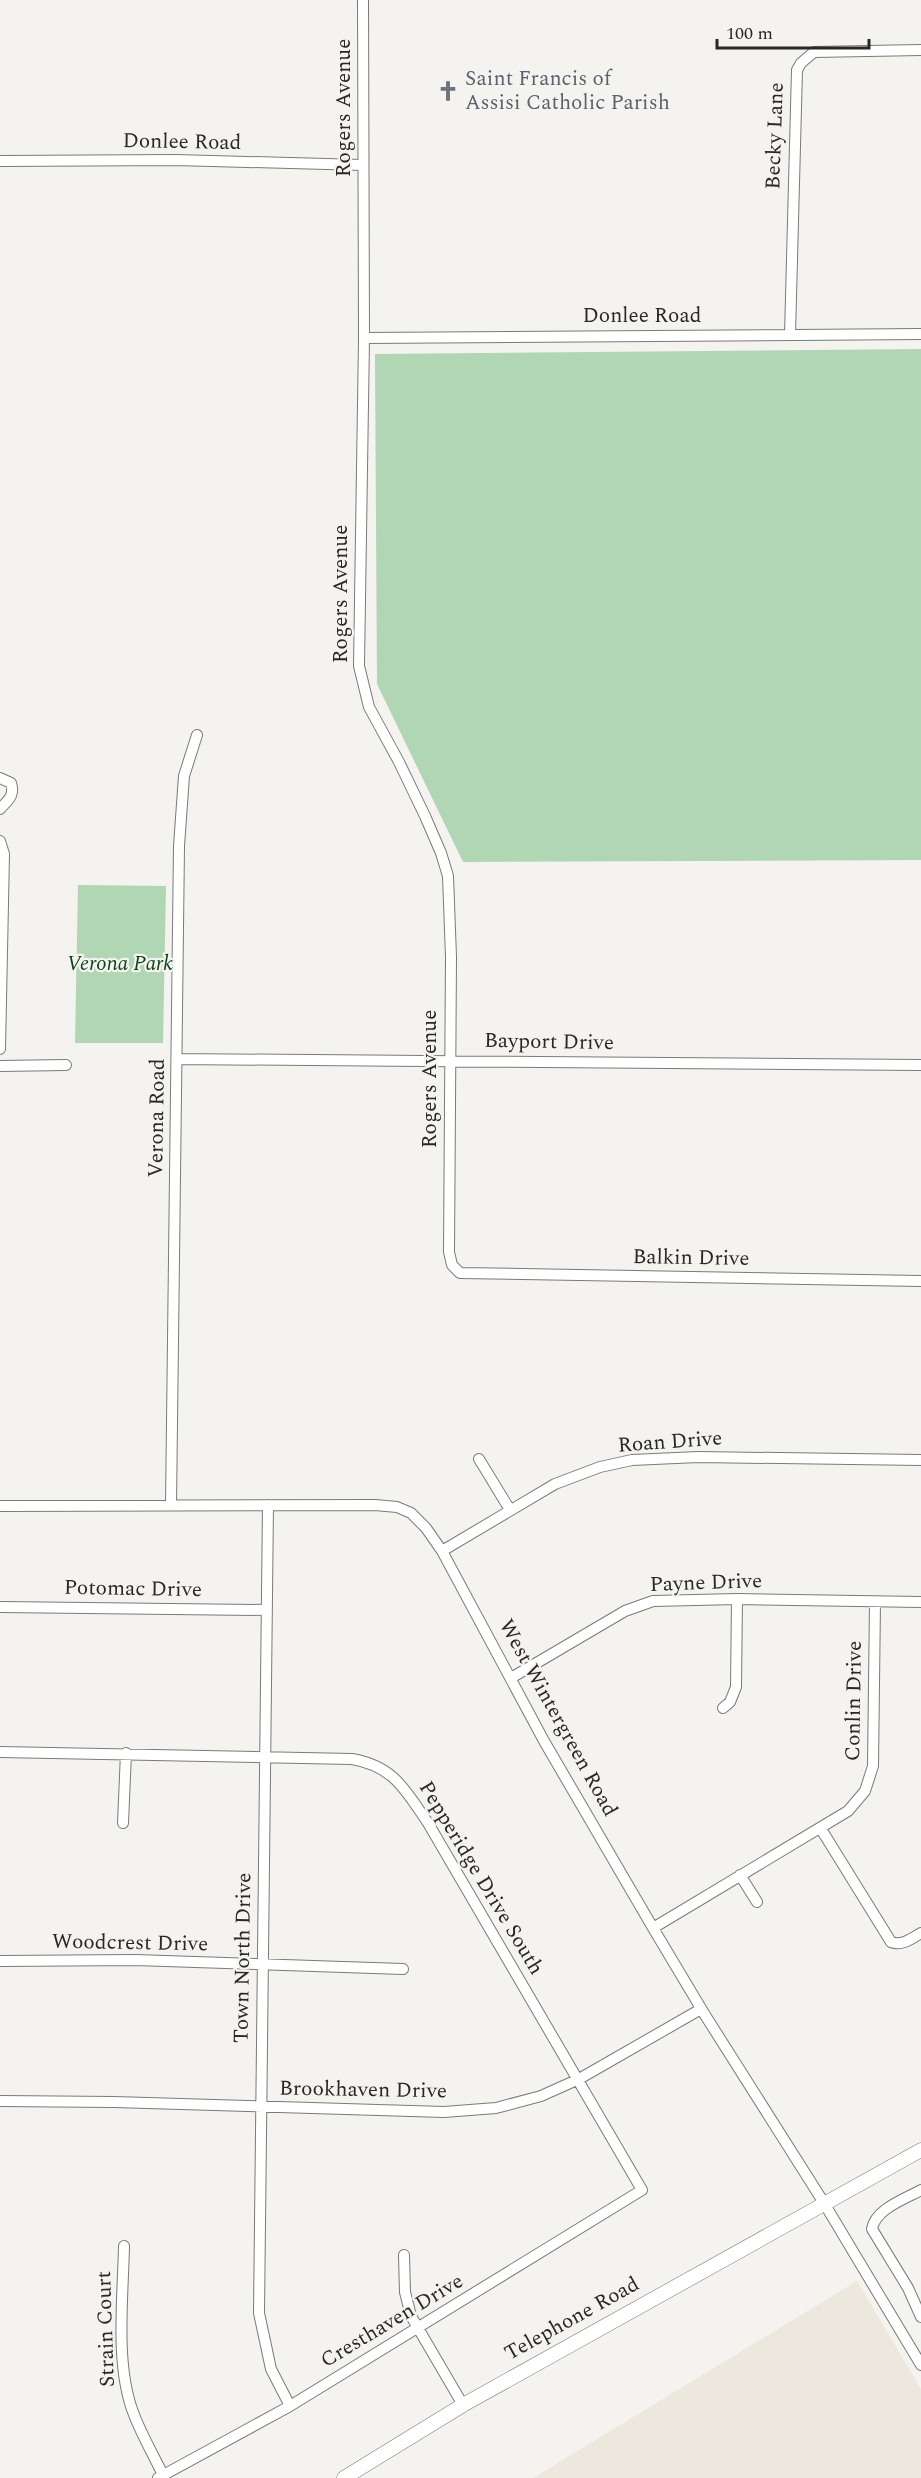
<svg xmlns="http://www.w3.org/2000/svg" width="921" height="2478" viewBox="0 0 921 2478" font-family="Spectral,serif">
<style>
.built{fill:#ece8dd}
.green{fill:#b0d6b3}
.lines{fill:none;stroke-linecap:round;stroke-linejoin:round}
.minor-casing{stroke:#7b7a76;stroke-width:12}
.major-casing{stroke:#7b7a76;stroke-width:15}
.minor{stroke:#fff;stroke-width:10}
.major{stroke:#fff;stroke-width:14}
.labels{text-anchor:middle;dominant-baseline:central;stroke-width:4.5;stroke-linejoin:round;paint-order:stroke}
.worship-label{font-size:21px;fill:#5b616d;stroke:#f4f3ef;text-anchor:start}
.street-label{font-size:21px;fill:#292827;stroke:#f4f3ef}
.park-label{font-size:21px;font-style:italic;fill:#0e431a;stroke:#f4f3ef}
</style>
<rect width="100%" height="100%" fill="#f4f3ef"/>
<path class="built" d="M857,2281L921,2389V2478H533Z"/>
<path class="green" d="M921,349V860L463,862L377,684L375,354Z
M78,885L166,886L163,1043H75Z"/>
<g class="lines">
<g class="minor-casing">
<path id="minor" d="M363,0L364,338L359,666L369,707L399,762L425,816L441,853L448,876L451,957L449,1252L452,1265L460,1273L921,1281
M0,161L176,160L363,165
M790,335L797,70L801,63L814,52L921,50
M364,338L921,334
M0,778L11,783C15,796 8,800 0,809
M0,841L4,854L0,1049
M177,1059L921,1065
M0,1066L66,1065
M479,1459L510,1510
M171,1505L179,846L184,776L197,735
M268,1505L259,2313L271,2369L290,2406
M0,1506L375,1505L397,1507L411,1513L426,1528L442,1551L544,1741L653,1928L705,2015L824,2203L921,2365
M442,1551L555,1484L600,1467L632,1460L698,1457L921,1460
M0,1607L266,1610
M511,1678L625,1611L653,1601L737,1599L921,1602
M723,1708L730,1702L736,1687L737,1599
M0,1752L352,1759C394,1766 406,1791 428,1823L642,2190L290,2406L158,2478
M123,1823L126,1753
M821,1829L891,1942C902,1946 911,1939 921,1933
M740,1875L757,1902
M653,1928L848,1811L865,1791L873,1766L875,1602
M0,1961L135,1960L403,1969
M0,2101L114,2102L444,2112L496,2108L541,2096L579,2079L701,2009
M921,2190C905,2199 875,2209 872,2229L908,2288L921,2317
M124,2246C123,2298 115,2364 133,2412C141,2434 153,2454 163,2475
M404,2255L405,2292L411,2316L463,2405"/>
</g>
<g class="major-casing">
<path id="major" d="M344,2478L463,2405L921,2150"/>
</g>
<use href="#minor" class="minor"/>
<use href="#major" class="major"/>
</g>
<defs>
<g id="church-bare" transform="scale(1.62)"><path d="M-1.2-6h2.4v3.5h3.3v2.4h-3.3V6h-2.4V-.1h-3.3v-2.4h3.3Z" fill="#6b7280" stroke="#f4f3ef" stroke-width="2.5" paint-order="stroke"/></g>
</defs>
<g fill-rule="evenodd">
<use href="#church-bare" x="448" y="91"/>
</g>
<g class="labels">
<g class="worship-label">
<text x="465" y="79">Saint Francis of<tspan x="465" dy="24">Assisi Catholic Parish</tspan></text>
</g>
<g class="street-label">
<text transform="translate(344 108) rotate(-90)">Rogers Avenue</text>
<text transform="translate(775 136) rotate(-88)">Becky Lane</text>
<text transform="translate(182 142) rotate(1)">Donlee Road</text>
<text x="642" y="316">Donlee Road</text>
<text transform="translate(341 594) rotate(-90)">Rogers Avenue</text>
<text transform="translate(549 1042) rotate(1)">Bayport Drive</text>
<text transform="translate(430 1079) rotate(-90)">Rogers Avenue</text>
<text transform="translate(157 1118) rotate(-89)">Verona Road</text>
<text transform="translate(691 1258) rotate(1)">Balkin Drive</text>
<text transform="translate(670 1442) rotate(-4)">Roan Drive</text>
<text transform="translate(706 1583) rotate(-2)">Payne Drive</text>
<text transform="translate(133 1589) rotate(1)">Potomac Drive</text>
<text transform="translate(854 1701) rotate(-89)">Conlin Drive</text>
<text transform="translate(558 1718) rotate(61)">West Wintergreen Road</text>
<text transform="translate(481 1878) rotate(59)">Pepperidge Drive South</text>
<text transform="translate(130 1943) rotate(1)">Woodcrest Drive</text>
<text transform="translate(243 1958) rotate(-89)">Town North Drive</text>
<text transform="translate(363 2090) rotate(1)">Brookhaven Drive</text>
<text transform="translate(572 2319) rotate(-29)">Telephone Road</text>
<text transform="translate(392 2321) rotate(-31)">Cresthaven Drive</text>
<text transform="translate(106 2329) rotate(-92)">Strain Court</text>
</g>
<g class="park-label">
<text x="120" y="964">Verona Park</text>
</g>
</g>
<path d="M717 39v9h152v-9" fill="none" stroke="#292827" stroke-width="3"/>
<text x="726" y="39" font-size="18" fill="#292827" stroke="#f4f3ef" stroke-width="4.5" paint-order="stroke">100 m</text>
</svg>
